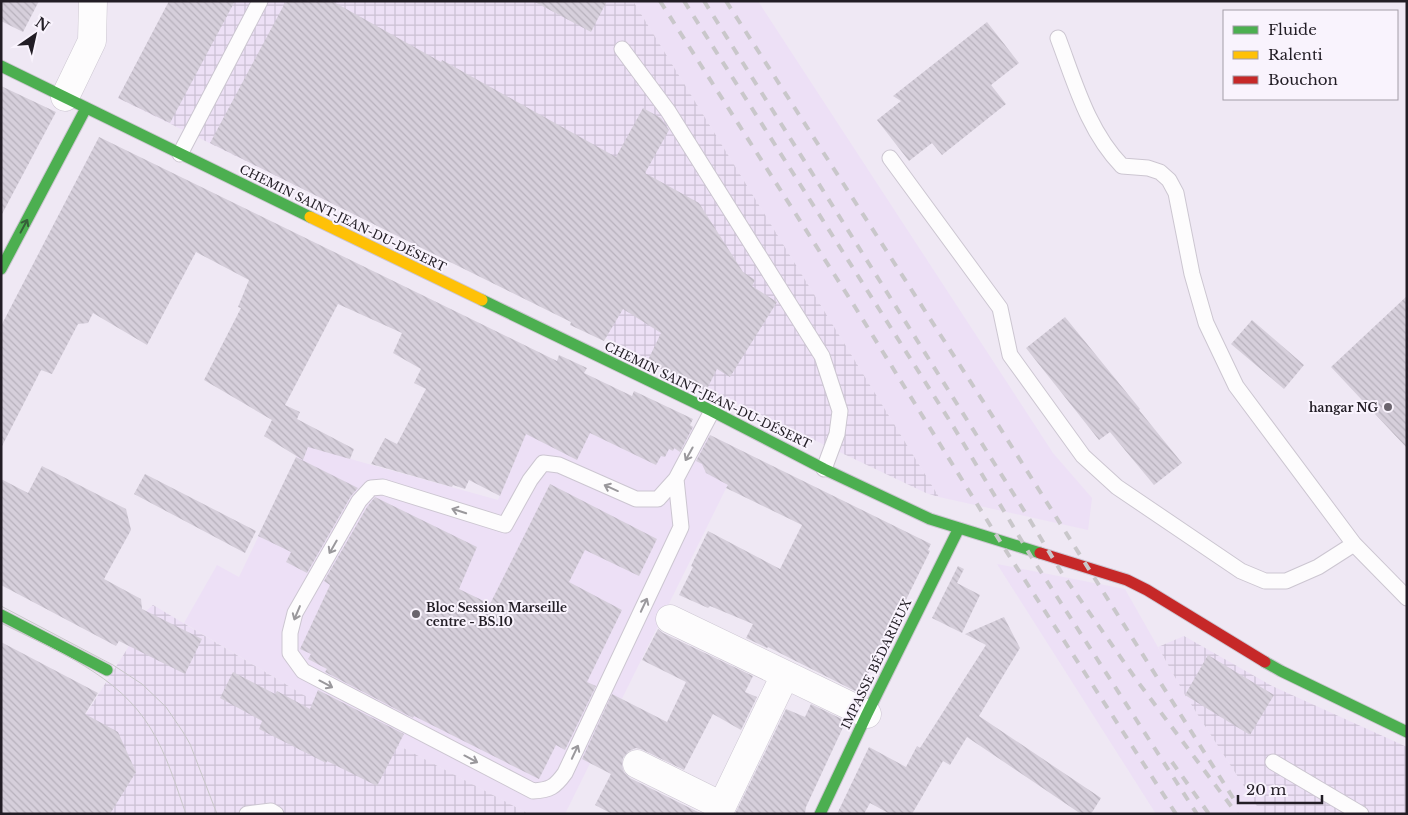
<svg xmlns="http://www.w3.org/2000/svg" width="1408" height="815" viewBox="0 0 1408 815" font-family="'Libre Baskerville',serif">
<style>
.built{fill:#ede0f6}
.industrial{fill:url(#industrial-grid)}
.building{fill:url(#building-back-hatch)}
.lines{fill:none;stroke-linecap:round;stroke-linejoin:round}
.lane-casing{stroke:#ccc6d1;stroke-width:17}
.street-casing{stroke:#ccc6d1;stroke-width:29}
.fast-casing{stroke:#ccc6d1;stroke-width:13}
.slow-casing{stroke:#ccc6d1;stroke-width:13}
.jam-casing{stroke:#ccc6d1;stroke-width:13}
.lane{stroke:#fdfcfd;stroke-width:15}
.street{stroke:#fdfcfd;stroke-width:28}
.fast{stroke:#4caf50;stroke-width:11}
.slow{stroke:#ffc107;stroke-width:11}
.jam{stroke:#c62828;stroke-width:11}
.tram{stroke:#c9c7ca;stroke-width:1}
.rail{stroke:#c9c7ca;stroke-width:4;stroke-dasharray:9 9;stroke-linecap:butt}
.oneway{stroke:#355f38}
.oneway2{stroke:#9a989c}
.poi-dot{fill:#6a646d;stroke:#f9f3fd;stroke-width:2}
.labels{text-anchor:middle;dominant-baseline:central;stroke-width:4;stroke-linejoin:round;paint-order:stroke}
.street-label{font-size:12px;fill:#221d25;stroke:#f9f3fd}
.poi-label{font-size:12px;font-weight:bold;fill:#221d25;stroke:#f9f3fd;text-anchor:end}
</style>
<defs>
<pattern id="industrial-grid" width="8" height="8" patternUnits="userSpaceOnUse" patternTransform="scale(1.25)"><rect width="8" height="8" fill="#ede0f6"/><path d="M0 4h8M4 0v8" fill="none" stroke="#cbc0d3"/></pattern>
<pattern id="building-back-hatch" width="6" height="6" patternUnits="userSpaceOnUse" patternTransform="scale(1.25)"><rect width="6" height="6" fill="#d6cfdb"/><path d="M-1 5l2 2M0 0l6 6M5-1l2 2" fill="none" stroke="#b7b1bc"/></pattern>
</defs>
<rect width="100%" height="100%" fill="#efe8f4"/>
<path class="built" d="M633,1H758L1053,453L1092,498L1088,530L939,497Z
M557,360L744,452L565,814H529L312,700L184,623L217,565L239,577L303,443L354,460L498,500Z
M997,564L1125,589L1185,695L1262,814H1156Z"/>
<path class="industrial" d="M170,1H633L939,497L926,493L643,359L640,355L118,98Z
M153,605L312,700L529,814H14L77,709L86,714L129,646L146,611Z
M1184,636L1272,686L1407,747V814H1262L1185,695L1158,647Z"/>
<path class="building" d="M1,1H39L23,32L1,21Z
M169,1H235L170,123L118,98Z
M286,1H332L441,62L442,60L616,157L643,108L661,118L669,130L645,173L699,203L743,272L755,280L752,286L777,302L730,377L717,369L706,391L647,362L661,333L623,309L604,341L570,325L571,322L210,143Z
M533,1H607L591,32Z
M987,22L1019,63L991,85L1006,104L942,155L932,143L909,161L877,120L901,101L893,96Z
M1,86L56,112L1,216Z
M99,137L557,361L559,355L587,368L584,373L632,396L634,391L693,419L690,425L693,427L680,452L674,448L673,451L669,449L665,457L661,456L656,465L590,433L577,460L526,434L500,496L469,480L465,489L453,485L452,487L371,464L385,438L397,444L426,389L414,383L421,369L393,353L402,333L338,304L285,405L300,412L297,419L354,449L350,459L308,447L303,460L264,436L272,420L204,380L241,308L238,307L249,280L196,252L147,345L93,313L88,323L78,324L52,374L41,370L1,448V326Z
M1407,296V448L1331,367Z
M1065,317L1140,409L1139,410L1182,463L1154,485L1110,432L1099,440L1026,348Z
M1252,320L1304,365L1284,389L1231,344Z
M710,435L931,544L928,550L930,551L900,612L898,611L859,693L768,647L767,648L746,638L753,624L710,606L708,608L679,595L693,567L691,566L708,531L780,569L802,525L726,488L728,485L706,473L702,464L696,461Z
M296,457L358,488L351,496L307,573L286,562L291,552L258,536Z
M42,466L126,509L131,530L104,579L141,599L142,609L202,639L185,674L119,641L116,646L1,585V479L28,493Z
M145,474L256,531L245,553L134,494Z
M550,484L657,539L639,576L585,550L569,582L622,610L587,682L596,686L565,750L556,745L539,779L414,716L413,718L325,672L327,669L308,659L311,654L300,649L330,585L324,581L367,507L375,497L477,547L459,589L490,604Z
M958,566L964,569L957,583L980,595L962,633L932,618Z
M1004,617L1020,648L979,716L1101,798L1091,814H1081L967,737L950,765L943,761L912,814H890L870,803L864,814H837L869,747L906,767L917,746L920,748L986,645L965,634Z
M658,629L663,633L753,676L745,692L757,697L741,730L713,714L684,770L643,750L636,748L629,751L623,758L622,765L624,772L630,778L702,814H612L595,805L611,774L582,759L612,694L667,722L686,682L642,660Z
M1,642L98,693L85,714L118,732L136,772L110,814H1Z
M1208,655L1274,695L1250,735L1185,695Z
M233,672L275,694L277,691L310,709L318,690L404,734L377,786L327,761L326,763L259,729L262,721L220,698Z
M811,704L846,721L806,807L805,814H735L786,709L805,717Z"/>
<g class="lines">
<g class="lane-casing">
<path id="lane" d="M1058,38C1075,83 1088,131 1122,166L1148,168L1160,172L1169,180L1176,193L1192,274L1206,323L1236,386L1354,544L1407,598
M622,49L668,111L822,356L840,411L837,434L824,469
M180,154L260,1
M890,158L1000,308L1010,355L1083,456L1117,487L1241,571L1265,581H1286L1318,567L1354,544
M676,479L681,527L565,773C555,787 550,790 533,791L303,671L290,653V633L295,613L359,501L371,488L383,487L505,525L530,480L543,463L559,465L636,499H658L676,479L712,411
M1273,762L1361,814
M247,814L271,811L276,814"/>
</g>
<g class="street-casing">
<path id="street" d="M65,97L92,41L93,1
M670,619L867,714
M637,764L722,806L785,675"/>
</g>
<g class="fast-casing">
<path id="fast" d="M1,66L310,217
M1,269L86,108
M482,300L712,411L824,469L930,519L1040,553
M1,615L107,670
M1265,662L1281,671L1407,732
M820,814L867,714L959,528"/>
</g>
<g class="slow-casing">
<path id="slow" d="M310,217L482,300"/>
</g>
<g class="jam-casing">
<path id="jam" d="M1040,553L1127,580L1147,590L1265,662"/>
</g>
<use href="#lane" class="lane"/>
<use href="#street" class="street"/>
<use href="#fast" class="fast"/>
<use href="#slow" class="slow"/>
<use href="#jam" class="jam"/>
<path class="tram" d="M1,606L113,665L142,684L166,707L183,732L190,744L217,814
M1,623C56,651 118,674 151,729C167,755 176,786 186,814"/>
<path class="rail" d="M660,1L855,307L1008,554L1176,814
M684,1L953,426L1032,558L1197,814
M704,1L1028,517L1063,575L1138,682L1237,814
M726,1L988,409L1235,801
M1172,762L1209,814"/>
</g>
<defs><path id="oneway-shaft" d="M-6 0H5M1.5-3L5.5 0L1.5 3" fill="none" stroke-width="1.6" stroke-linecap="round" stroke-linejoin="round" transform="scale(1.25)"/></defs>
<use class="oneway" href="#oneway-shaft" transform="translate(24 226) rotate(-62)"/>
<g class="oneway2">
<use href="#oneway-shaft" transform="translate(689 454) rotate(119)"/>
<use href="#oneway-shaft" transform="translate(611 488) rotate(-156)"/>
<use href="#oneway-shaft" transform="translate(459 511) rotate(-162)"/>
<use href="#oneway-shaft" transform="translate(333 547) rotate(120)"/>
<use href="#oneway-shaft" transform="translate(644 605) rotate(-65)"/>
<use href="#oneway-shaft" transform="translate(297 613) rotate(113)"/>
<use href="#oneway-shaft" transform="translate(326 684) rotate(28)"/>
<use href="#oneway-shaft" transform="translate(575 752) rotate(-65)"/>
<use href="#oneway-shaft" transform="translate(471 759) rotate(28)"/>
</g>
<g class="poi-dot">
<circle cx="1388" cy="407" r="5"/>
<circle cx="416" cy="614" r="5"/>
</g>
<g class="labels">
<g class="street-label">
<text transform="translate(343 218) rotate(26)">CHEMIN SAINT-JEAN-DU-DÉSERT</text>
<text transform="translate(708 395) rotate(26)">CHEMIN SAINT-JEAN-DU-DÉSERT</text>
<text transform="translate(876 664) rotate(-64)">IMPASSE BÉDARIEUX</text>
</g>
<g class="poi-label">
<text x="1378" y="407">hangar NG</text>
<text x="426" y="607" text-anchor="start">Bloc Session Marseille<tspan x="426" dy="14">centre - BS.10</tspan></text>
</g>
</g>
<rect width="1408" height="815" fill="none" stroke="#221d25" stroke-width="5"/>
<rect x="1223" y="10" width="175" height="90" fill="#f9f3fd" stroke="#a39da7"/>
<rect x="1233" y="26" width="25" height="8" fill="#4caf50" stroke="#a39da7"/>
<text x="1268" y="35" font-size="15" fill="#221d25">Fluide</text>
<rect x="1233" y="51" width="25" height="8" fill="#ffc107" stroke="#a39da7"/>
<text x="1268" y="60" font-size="15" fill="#221d25">Ralenti</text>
<rect x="1233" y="76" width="25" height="8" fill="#c62828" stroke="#a39da7"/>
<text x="1268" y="85" font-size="15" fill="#221d25">Bouchon</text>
<g transform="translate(35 35) rotate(34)" stroke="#f9f3fd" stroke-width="4" paint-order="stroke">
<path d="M0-4L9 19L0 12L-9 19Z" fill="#221d25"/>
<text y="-8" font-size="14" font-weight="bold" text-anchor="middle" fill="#221d25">N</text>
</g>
<path d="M1238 795v8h84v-8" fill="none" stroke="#221d25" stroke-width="2.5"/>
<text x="1246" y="795" font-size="15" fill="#221d25" stroke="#f9f3fd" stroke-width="4" paint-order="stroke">20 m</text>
</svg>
